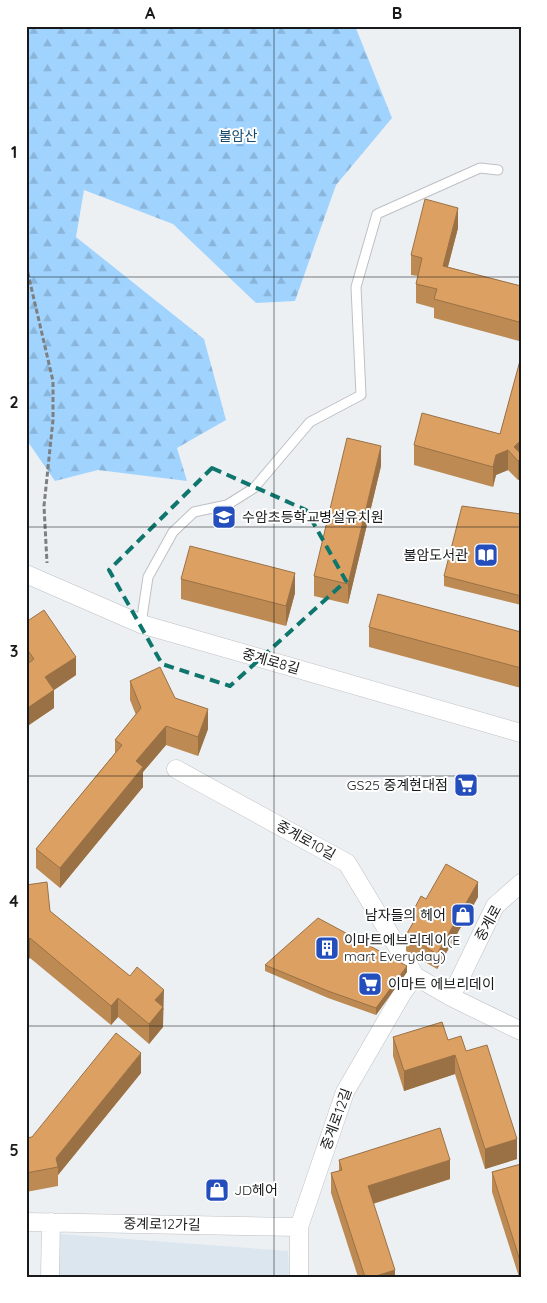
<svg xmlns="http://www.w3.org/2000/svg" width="547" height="1303" viewBox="0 0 547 1303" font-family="Quicksand,'Noto Sans KR',sans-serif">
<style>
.built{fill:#dce6ef}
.forest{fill:url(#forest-firs)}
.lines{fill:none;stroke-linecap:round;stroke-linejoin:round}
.service-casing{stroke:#bdc0c4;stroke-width:11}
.minor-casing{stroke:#bdc0c4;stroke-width:19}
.path{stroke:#7d7f81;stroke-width:3;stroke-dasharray:5 2.5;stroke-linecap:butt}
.service{stroke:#fff;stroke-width:9}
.minor{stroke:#fff;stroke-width:18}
.wall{fill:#bd8a54}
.shaded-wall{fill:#9a7145}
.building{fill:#dca162;stroke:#9a7145}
.marked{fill:none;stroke:#0f766e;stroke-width:4;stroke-dasharray:10 6;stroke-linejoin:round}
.grid{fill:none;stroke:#18191a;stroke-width:1;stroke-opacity:0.55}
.labels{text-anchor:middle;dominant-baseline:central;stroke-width:4;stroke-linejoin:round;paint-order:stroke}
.park-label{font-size:14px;fill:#16476c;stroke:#fff}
.poi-label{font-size:14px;fill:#18191a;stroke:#fff;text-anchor:start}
.street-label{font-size:14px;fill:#18191a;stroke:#fff}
.neatline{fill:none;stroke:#18191a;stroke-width:2}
.grid-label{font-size:16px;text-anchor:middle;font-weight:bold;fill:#18191a}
</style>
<defs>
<pattern id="forest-firs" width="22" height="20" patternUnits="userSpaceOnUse" patternTransform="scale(1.25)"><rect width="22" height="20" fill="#a1d3ff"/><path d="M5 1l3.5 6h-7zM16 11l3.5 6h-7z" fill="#8ab5da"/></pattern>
</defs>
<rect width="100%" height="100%" fill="#ecf0f3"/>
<path class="built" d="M59,1234L288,1251L289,1277H58Z"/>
<path class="forest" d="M26,26H355L392,118L336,185L295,301L256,303L173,224L84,190L76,237L204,339L226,420L177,448L187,481L98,470L55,481L26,439Z"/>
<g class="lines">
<g class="service-casing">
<path id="service" d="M141,624L148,577L173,532L194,512L227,505L254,488L310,422L361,395L356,287L377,214L480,168L498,170"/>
</g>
<g class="minor-casing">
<path id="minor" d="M26,574L141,624L521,733
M176,769L347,863L415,976L451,997L521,1031
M451,997L495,906L521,883
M26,1222L299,1227
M50,1277L51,1222
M299,1277V1227L345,1092L403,992L415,976"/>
</g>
<path class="path" d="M26,265L53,381V420L44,506L47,563"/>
<use href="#service" class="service"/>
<use href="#minor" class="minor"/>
</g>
<path class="wall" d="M458,228L448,267L521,286V336L519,341L434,318V308L416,303V284L418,276L411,275V255Z
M521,357V478L518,480L508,470L496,475L493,487L414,465V445L500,434Z
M381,466L348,604L314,596V576Z
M521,514V605L444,586V576Z
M181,579L295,593L286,626L181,599Z
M26,622L76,675L54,690V708L26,727Z
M369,627L521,632V688L369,647Z
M130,681L175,698L208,729L198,756L166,745L143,772V787L60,888L36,868V849L115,753V740L136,715L130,700Z
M26,885L50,911L164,1009L163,1010V1027L149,1044L118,1017L111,1025L30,958Z
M478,897L437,969L406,951V935L412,925V913L426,899Z
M265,965L407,972L376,1015L328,998L265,971Z
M393,1037L448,1040L466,1051L517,1159L485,1169L455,1074L404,1091L393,1056Z
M141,1073L58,1175V1186L26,1192V1138L32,1137Z
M339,1160L450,1179L373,1204L395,1277H358L331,1193V1173L339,1171Z
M521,1164V1277H519L492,1192V1172Z"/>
<path class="shaded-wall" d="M458,208V228L443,285V266Z
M521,316V336L519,341V322Z
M520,441L521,478L518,480V461L514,447Z
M381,446V466L348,604V584Z
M508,450V470L496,475L493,487V467L496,455Z
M295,573V593L286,626V606Z
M76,657V675L54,690V708L26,727V709L45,677Z
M208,709V729L198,756V737Z
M166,726V745L143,772V787L60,888V868L136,761Z
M478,882V897L437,969V954Z
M30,938V958L26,962V943Z
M407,966V972L376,1015V1008Z
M164,990L163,1027L149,1044V1024L155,1000Z
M118,998V1017L111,1025V1006Z
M141,1053V1073L58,1175V1167L56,1158Z
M455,1055V1074L404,1091V1071Z
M517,1139V1159L485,1169V1149Z
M450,1160V1179L368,1205V1186Z
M395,1270V1277H373Z"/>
<path class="building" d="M425,199L458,208L443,266L521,286V316L519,322L434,299L437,289L416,284L422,258L411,255Z
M521,357V442L520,441L514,447L521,454V458L518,461L508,450L496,455L493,467L414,445L422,413L500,434Z
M347,438L381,446L348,584L314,576Z
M462,506L521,514V596L444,576Z
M190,546L295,573L286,606L181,579Z
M378,594L521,632V668L369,627Z
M44,610L76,657L45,677L54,690L26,709V665L34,659L26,648V622Z
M160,667L175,698L208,709L198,737L166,726L136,761L143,767L60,868L36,849L122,745L115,740L141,708L130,681Z
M446,864L478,882L437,954L406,935L417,916L412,913L421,896L426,899Z
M47,882L50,911L130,976L137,967L164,990L155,1000L163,1007L149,1024L118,998L111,1006L30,938L26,943V885Z
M318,918L407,966L376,1008L328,991L265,965Z
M442,1022L448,1040L461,1036L466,1051L487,1045L517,1139L485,1149L455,1055L404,1071L393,1037Z
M116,1033L141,1053L56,1158L58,1167L26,1173V1138L32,1137Z
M440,1128L450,1160L368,1186L395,1270L373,1277H365L331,1173L342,1170L339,1160Z
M521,1164V1264L492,1172Z"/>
<path class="marked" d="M212,468L306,510L346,581L230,686L162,664L109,570Z"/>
<path class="grid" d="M274,26V1277M26,277H521M26,527H521M26,776H521M26,1026H521"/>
<defs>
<g id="school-square" transform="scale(1.25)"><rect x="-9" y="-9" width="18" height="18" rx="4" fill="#244ebc" stroke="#fff"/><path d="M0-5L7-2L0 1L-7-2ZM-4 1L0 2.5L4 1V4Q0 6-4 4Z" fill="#fff"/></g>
<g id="library-square" transform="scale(1.25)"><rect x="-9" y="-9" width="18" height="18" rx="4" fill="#244ebc" stroke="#fff"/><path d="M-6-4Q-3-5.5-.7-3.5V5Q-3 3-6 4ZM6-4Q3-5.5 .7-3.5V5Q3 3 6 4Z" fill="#fff"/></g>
<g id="supermarket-square" transform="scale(1.25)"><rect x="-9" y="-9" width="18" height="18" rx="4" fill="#244ebc" stroke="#fff"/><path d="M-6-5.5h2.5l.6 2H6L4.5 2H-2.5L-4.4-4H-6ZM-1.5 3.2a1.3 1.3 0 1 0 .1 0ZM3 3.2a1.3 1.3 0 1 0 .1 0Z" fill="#fff"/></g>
<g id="shop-square" transform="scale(1.25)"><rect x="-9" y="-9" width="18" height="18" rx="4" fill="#244ebc" stroke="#fff"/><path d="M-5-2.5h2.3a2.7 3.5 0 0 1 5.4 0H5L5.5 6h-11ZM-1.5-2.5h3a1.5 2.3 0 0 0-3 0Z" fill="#fff"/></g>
<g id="building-square" transform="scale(1.25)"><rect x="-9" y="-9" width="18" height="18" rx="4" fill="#244ebc" stroke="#fff"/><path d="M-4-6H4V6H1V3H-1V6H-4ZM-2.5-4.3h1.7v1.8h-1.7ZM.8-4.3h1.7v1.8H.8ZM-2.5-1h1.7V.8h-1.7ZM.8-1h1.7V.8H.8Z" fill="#fff"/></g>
</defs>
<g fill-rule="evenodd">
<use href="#school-square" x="224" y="517"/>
<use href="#library-square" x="486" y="555"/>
<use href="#supermarket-square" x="466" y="785"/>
<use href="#shop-square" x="463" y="915"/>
<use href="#building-square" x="327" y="948"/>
<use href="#supermarket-square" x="370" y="984"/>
<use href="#shop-square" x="217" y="1190"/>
</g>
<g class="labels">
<g class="park-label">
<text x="238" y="136">불암산</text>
</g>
<g class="poi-label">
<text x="242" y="517">수암초등학교병설유치원</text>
<text x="468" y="555" text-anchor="end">불암도서관</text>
<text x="448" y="785" text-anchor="end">GS25 중계현대점</text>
<text x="446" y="915" text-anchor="end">남자들의 헤어</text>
<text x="344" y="940">이마트에브리데이(E<tspan x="344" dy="16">mart Everyday)</tspan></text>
<text x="388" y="984">이마트 에브리데이</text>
<text x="234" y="1190">JD헤어</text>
</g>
<g class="street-label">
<text transform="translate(271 661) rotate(16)">중계로8길</text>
<text transform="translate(306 840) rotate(29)">중계로10길</text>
<text transform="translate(488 923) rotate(-61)">중계로</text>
<text transform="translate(336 1119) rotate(-70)">중계로12길</text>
<text transform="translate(162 1224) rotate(1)">중계로12가길</text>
</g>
</g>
<rect width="547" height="1303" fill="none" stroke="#ffffff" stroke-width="55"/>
<rect x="28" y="28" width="492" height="1248" class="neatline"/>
<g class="grid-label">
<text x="150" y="19">A</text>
<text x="397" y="19">B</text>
<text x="14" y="158">1</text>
<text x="14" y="408">2</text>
<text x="14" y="657">3</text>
<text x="14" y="907">4</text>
<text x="14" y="1156">5</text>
</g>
</svg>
